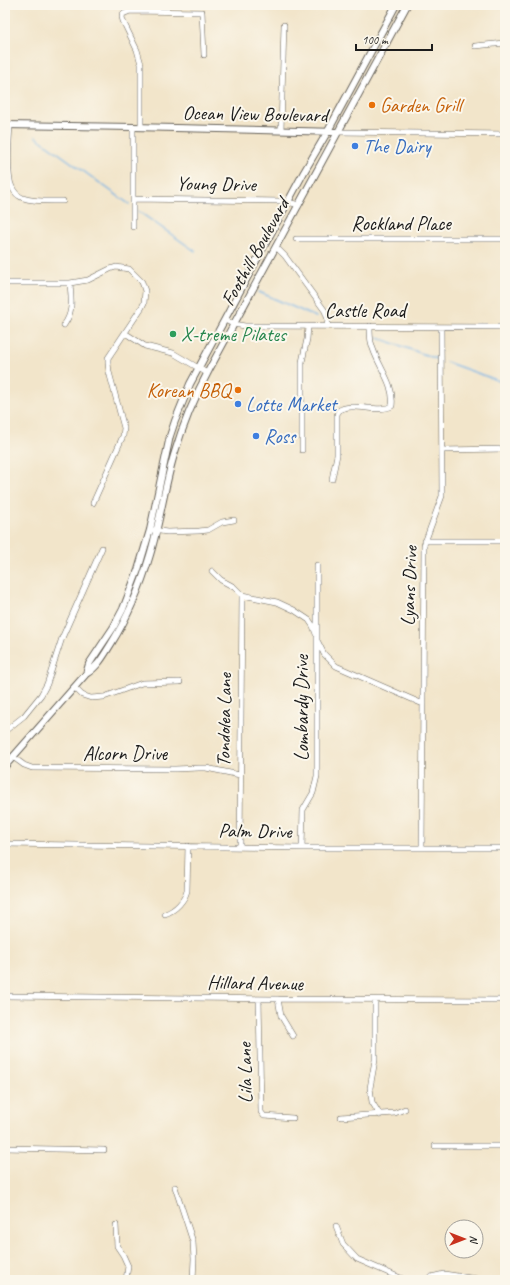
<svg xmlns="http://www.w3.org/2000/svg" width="510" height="1285" viewBox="0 0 510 1285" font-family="Caveat,sans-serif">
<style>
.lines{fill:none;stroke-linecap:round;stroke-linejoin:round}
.stream{stroke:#71b1e5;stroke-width:1.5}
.minor-casing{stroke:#676259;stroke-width:6}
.major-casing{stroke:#676259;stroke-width:8}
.minor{stroke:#fff;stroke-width:5}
.major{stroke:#fff;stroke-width:6}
.food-dot{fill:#e8710a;stroke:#fbf7ec;stroke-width:1.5}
.shop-dot{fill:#3f7fe0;stroke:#fbf7ec;stroke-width:1.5}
.leisure-dot{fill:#2e9e5b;stroke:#fbf7ec;stroke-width:1.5}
.labels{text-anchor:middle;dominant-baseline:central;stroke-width:4;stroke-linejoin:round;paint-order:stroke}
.food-label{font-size:20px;fill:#c56008;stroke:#fbf7ec;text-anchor:start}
.street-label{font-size:20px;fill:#1c1c1c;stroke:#fbf7ec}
.shop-label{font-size:20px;fill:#366cbe;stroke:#fbf7ec;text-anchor:start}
.leisure-label{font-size:20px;fill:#27864d;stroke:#fbf7ec;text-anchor:start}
</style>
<rect width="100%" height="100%" fill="#fbf7ec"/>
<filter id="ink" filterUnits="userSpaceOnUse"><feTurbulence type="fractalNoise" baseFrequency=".025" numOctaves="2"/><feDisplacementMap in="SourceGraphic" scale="8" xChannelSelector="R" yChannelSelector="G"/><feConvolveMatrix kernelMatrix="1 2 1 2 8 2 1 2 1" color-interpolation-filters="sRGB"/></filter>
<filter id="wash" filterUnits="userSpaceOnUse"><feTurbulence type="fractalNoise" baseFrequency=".012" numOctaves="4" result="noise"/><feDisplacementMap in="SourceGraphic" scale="16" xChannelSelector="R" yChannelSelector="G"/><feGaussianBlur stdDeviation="0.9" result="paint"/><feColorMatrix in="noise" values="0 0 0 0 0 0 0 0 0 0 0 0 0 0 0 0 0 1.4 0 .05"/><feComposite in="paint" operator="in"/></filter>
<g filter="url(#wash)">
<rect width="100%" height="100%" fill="#f2e5ca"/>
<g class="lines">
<path class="stream" d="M5,113L6,114
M36,137L129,204
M138,211L195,251
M259,292L316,317
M376,337L437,359
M446,362L505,383"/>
</g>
</g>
<g filter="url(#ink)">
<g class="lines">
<g class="minor-casing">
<path id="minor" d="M475,46L505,43
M10,125C9,140 6,175 12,187C14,192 18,196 23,198C34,202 50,201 63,201
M141,127V64L137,50L123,21L122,17L123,14L130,11L202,12L204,55
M281,130L284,25
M338,132L505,134
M505,171V168
M133,199L280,201L288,202L299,205
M133,227V127
M296,239H505
M276,247L285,256L325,311L328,320L327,326
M5,283H70L88,280L110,269L116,267L129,269L142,282L145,291L144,303L142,307L108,358V363L109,372L124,428L123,436L93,503
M225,320L233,324L245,326L505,327
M64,325C74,311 71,299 70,283
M125,333L145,346L173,353L207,373
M302,450V362L307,339L308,326
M442,450L505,449
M332,479L337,455V415L338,411C353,401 378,414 392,406C395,382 376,365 371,342C370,337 370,332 370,326
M153,530L167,532L199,531L208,530L222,522L234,520
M425,541H505
M212,571L221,580L234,587L242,595L277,602L294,610L309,620L313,626L316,634
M318,642L324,654L336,666L423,704
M75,688L82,695L91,698L104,697L142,683L180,682
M5,731L24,716L41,695L47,684L62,638L102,548
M13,757L24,765L32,768L175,769L199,768H206L240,775
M5,844L302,848H505
M240,847L242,595
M302,848L303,810L313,793L317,776V565
M422,848L424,545L442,496L441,327
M165,914C176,910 184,901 187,891L188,846
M5,996L278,999L505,1000
M259,999L261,1112L264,1116L293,1118
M278,999L281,1016L293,1036
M375,1000V1060L370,1088L372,1102L380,1115
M341,1117L395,1113L405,1109
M435,1146H505
M5,1148L104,1150
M175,1187L193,1242L194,1259L193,1280
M116,1225L117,1246L123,1255L128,1266L126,1280
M336,1226L343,1244L357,1259L405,1280
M426,1280L431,1277L444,1274L484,1280"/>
</g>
<g class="major-casing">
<path id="major" d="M5,125L133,127L338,132
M86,674L89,664L113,628L123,609L138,570L150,530L170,436L175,421L190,384L304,172L328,131L396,5
M5,766L86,674C98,667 104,655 111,644C128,617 141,586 150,555C160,522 164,488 174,455C183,424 195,396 210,368L407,5"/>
</g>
<use href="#minor" class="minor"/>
<use href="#major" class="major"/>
</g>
</g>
<g class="food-dot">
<circle cx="372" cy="105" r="4"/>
<circle cx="238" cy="390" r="4"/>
</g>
<g class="shop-dot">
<circle cx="355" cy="146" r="4"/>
<circle cx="238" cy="404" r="4"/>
<circle cx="256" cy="436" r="4"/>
</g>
<circle class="leisure-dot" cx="173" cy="334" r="4"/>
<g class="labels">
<g class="food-label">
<text x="380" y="105">Garden Grill</text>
<text x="230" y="390" text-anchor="end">Korean BBQ</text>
</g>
<g class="street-label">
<text transform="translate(255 114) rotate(1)">Ocean View Boulevard</text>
<text transform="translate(216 184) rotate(1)">Young Drive</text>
<text x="401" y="223">Rockland Place</text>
<text transform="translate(255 252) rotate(-61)">Foothill Boulevard</text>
<text x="365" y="310">Castle Road</text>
<text transform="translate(409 586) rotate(-88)">Lyans Drive</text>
<text transform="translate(301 708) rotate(-90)">Lombardy Drive</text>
<text transform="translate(224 720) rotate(-89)">Tondolea Lane</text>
<text x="125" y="753">Alcorn Drive</text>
<text transform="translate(255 831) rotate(1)">Palm Drive</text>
<text transform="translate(255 983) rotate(1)">Hillard Avenue</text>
<text transform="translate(245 1073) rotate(-91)">Lila Lane</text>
</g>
<g class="shop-label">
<text x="363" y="146">The Dairy</text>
<text x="246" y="404">Lotte Market</text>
<text x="264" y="436">Ross</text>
</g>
<g class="leisure-label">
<text x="181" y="334">X-treme Pilates</text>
</g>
</g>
<rect width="510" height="1285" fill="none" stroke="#fbf7ec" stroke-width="20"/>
<g transform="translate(464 1239) rotate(90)"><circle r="19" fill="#fbf7ec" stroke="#a29f99"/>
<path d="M0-3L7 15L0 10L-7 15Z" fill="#c8321e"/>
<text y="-6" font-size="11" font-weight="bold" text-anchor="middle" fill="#1c1c1c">N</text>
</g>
<path d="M356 44v6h76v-6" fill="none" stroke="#1c1c1c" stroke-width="2"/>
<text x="362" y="44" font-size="12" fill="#1c1c1c" stroke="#fbf7ec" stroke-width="3" paint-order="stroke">100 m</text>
</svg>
